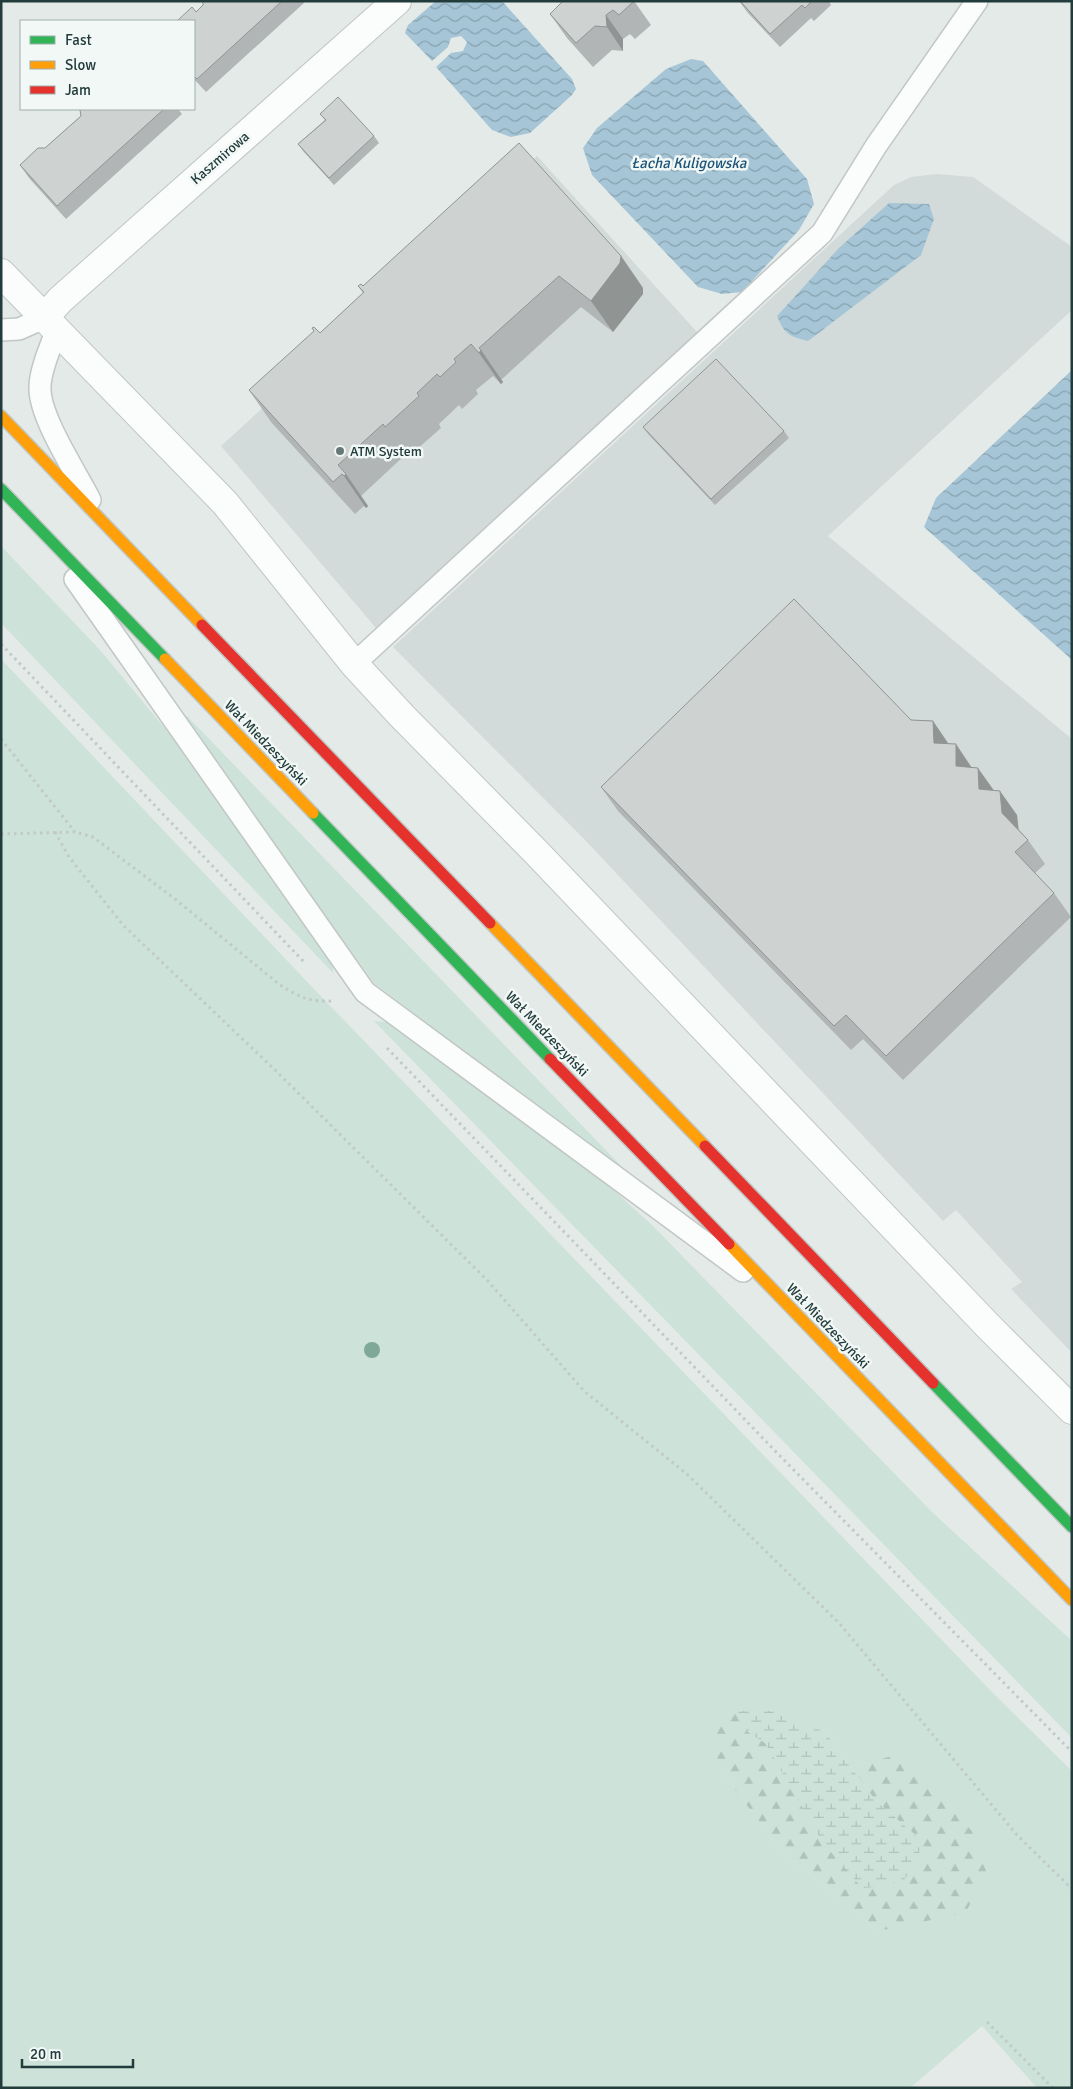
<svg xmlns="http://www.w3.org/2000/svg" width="1073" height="2089" viewBox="0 0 1073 2089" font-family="Signika,sans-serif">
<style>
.built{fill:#d2dbd9}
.grass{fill:#cde2d8;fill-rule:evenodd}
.forest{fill:url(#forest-firs)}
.wetland{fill:url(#wetland-marsh)}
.water{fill:url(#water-waves)}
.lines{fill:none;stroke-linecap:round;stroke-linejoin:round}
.lane-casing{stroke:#c1c7c5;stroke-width:24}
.street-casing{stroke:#c1c7c5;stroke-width:30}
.fast-casing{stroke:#bfc7c5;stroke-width:14}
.slow-casing{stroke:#bfc7c5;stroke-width:14}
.jam-casing{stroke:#bfc7c5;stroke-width:14}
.path{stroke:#c1cac8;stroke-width:3;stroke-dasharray:2.5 4;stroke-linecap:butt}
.lane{stroke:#fbfcfc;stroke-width:21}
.street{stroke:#fbfcfc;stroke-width:28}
.fast{stroke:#30b455;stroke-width:11}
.slow{stroke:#ff9f0a;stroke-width:11}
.jam{stroke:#e5322d;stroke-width:11}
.tree{fill:#7fa898}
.wall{fill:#b1b5b5}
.shaded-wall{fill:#909493}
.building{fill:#ced3d2;stroke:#909493}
.poi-dot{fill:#667978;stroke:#f2f8f6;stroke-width:2}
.labels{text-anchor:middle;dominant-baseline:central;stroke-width:5;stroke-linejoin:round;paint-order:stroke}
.street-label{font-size:14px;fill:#223c3b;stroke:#f2f8f6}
.poi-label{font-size:14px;fill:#223c3b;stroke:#f2f8f6;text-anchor:start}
.water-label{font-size:15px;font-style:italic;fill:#1d5477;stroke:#f2f8f6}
</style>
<defs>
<pattern id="forest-firs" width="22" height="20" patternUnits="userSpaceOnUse" patternTransform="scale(1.25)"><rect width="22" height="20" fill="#cde2d8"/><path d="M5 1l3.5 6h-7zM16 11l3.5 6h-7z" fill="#b0c3ba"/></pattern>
<pattern id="wetland-marsh" width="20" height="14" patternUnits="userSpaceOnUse" patternTransform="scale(1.25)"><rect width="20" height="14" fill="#cde2d8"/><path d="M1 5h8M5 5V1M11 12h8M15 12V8" fill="none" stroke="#b0c3ba"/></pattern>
<pattern id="water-waves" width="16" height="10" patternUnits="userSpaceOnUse" patternTransform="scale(1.25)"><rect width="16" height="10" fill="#a6c6d7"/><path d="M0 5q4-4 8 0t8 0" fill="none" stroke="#87a2b0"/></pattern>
</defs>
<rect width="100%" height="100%" fill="#e4eae8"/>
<path class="built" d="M537,156L697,332L376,628L221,446Z
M937,174L973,177L1072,247V310L828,536L1072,739V1353L1011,1289L1022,1282L956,1210L943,1221L586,841L393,647L894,185L911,177Z"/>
<path class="grass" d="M1,546L100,650L167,731L171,734L333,957V973L1,623Z
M1,659L313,988L991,1691L1072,1771V2088H1037L982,2026L910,2088H1ZM826,1733L851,1767L899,1755L878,1931L781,1851L719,1768Z
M187,716L625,1170L622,1171L374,983L183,719Z
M374,1021L395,1023L609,1186L653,1226L933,1513L1072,1641V1738Z"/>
<path class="forest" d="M737,1711L748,1732L920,1839L875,1800L851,1767L899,1754L975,1834L987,1875L965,1913L878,1931L781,1851L719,1768L713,1729Z"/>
<path class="wetland" d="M737,1711H778L826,1733L875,1800L920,1839L919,1859L904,1880L884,1886L862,1888L823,1843L765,1743L748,1732Z"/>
<path class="water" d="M436,1H502L572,79L576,89L572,95L530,133L511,137L492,130L436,67L451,53L463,51L467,42L461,36L451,38L448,47L432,61L405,33L408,25Z
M691,59L703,61L807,179L814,204L799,230L742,292L722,294L698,287L592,175L583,148L597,128L666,69Z
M889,203L929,204L934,219L921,255L808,341C789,336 785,335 777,316L839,248Z
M1072,370V660L924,527L936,498Z"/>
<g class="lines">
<g class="lane-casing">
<path id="lane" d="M1,330L19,329L44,318
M57,330C51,345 39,373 40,389C40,418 76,472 90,500
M75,579L365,992L743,1271
M354,664L822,233L876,146L977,1"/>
</g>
<g class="street-casing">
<path id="street" d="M1,273L225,503L354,664L401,715L536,852L989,1327L1072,1410
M44,318L60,300L397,1"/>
</g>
<g class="fast-casing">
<path id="fast" d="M1,489L165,659
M313,813L550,1059
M933,1383L1072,1527"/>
</g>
<g class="slow-casing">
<path id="slow" d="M1,416L202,625
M165,659L313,813
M490,923L705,1146
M729,1244L1072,1600"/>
</g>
<g class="jam-casing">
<path id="jam" d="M202,625L490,923
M550,1059L729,1244
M705,1146L933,1383"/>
</g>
<path class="path" d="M1,644L304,962
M1,739L75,832
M55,832L69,857L123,925L275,1070L487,1280L584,1391L688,1475L839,1623L1017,1835L1072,1889
M1,834L75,832L93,837L175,899L280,985C301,998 309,1002 334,1001
M387,1048L781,1457L1072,1752
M987,2022L1053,2088"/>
<use href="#lane" class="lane"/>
<use href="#street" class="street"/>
<use href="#fast" class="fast"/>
<use href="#slow" class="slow"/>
<use href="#jam" class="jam"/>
</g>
<circle class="tree" cx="372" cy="1350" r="8"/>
<path class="wall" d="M203,1H303L304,3L206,92L194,79V21L196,12L203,5Z
M563,1H634L651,25L635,39L630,34L623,39V51L612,50L593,67L567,38L550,14Z
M739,1H829L831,5L814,21L811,18L780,47L748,13Z
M82,109H178L182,114L66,219L29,178L20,165L45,148L81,116Z
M320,114L374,136L379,143L334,185L303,151L298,144L325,120Z
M621,256L643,288V294L613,332L581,307L501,380L503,382L501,384L493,376L476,390L478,394L462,409L459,405L439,424L441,428L407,458L405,455L361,496L368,506L366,508L364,506L355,514L271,422L249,390L320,333L363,293L358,286Z
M643,427L784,431L789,438L715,505L648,434Z
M911,720L933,721L949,744L1017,815L1019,830L1028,840L1045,864L1035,873L1054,893L1071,917L903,1080L863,1039L851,1050L618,811L601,787Z"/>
<path class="shaded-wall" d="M606,15L623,39V51L607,27Z
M621,256L643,288V294L613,332L591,301Z
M481,350L503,382L501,384L479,353Z
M346,474L368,506L366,508L344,476Z
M933,721L949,745L934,743Z
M956,744L972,768L956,766Z
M978,768L995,792L979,789Z
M1000,791L1017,815L1019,837L1002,813Z"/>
<path class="building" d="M203,1H282L197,79L194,76V21H177L192,7L196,12L203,5Z
M563,1H634L619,15L613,10L606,15L607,27L595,26L576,43L550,14Z
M740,1H812L805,8L802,5L770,34Z
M338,97L374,136L329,178L298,144L326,120L320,114Z
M82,109H164L57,206L20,165L38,148H45L81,116L80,110Z
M519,143L621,256L620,263L591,301L559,276L479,348L481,350L479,353L471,344L454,359L456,362L440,377L437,374L417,393L419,396L385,427L383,424L338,465L346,474L344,476L342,474L333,482L249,390L314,331L312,328L314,327L320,333L364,292L358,286L361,284L363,286Z
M716,359L784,431L711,499L643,427Z
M794,599L911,720L933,721L934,743L956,744V766L978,768L979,789L1000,791L1002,813L1028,840L1015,852L1054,893L886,1056L846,1015L834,1026L601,787Z"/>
<circle class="poi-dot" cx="340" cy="451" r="5"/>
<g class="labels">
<g class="street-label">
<text transform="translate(220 158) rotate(-41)">Kaszmirowa</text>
<text transform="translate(266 743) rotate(46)">Wał Miedzeszyński</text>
<text transform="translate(547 1034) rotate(46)">Wał Miedzeszyński</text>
<text transform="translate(828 1326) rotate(46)">Wał Miedzeszyński</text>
</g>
<g class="poi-label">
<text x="350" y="451">ATM System</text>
</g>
<g class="water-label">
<text x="689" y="163">Łacha Kuligowska</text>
</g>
</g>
<rect width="1073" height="2089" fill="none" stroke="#223c3b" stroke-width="5"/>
<rect x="20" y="20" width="175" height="90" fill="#f2f8f6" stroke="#9fadab"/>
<rect x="30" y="36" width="25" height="8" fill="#30b455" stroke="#9fadab"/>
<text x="65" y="45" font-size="15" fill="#223c3b">Fast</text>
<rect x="30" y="61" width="25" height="8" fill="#ff9f0a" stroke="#9fadab"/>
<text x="65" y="70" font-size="15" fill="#223c3b">Slow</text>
<rect x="30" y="86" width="25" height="8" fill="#e5322d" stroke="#9fadab"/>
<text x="65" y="95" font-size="15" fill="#223c3b">Jam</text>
<path d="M22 2059v8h111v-8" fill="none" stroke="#223c3b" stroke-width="2.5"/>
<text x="30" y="2059" font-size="15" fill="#223c3b" stroke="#f2f8f6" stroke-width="4" paint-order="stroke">20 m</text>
</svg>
